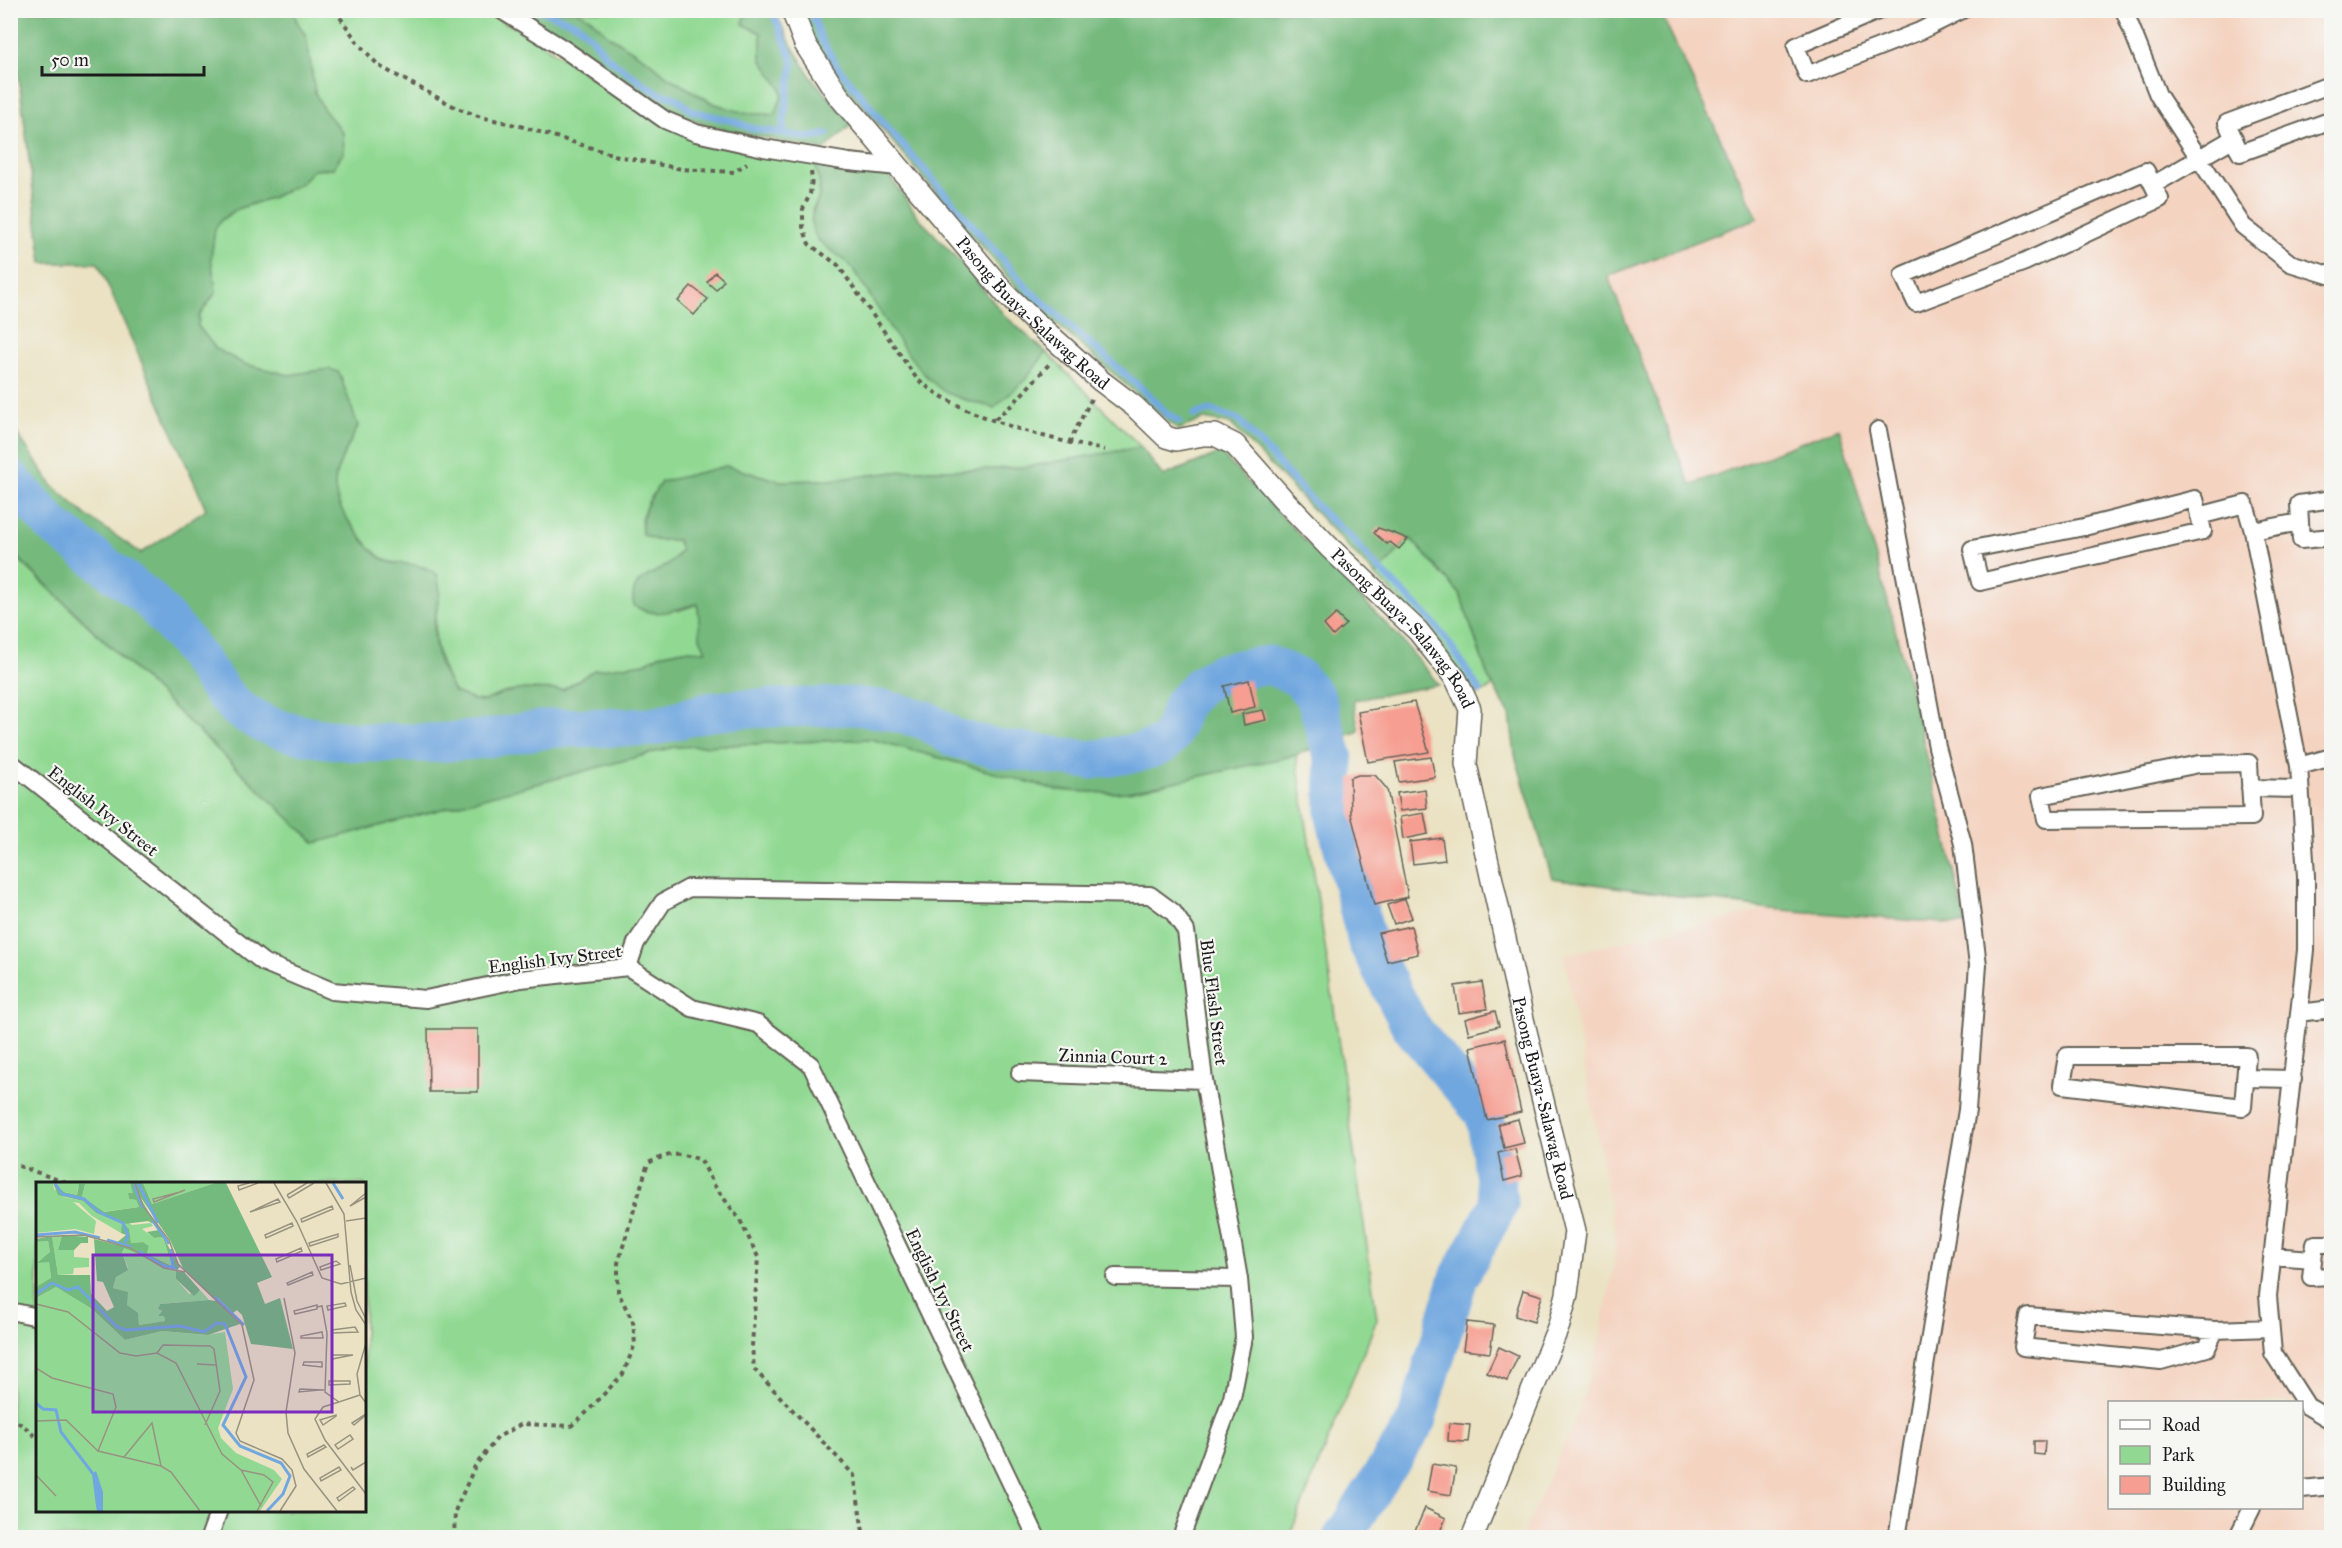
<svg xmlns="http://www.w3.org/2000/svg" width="2342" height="1548" viewBox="0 0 2342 1548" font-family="'IM FELL Great Primer',serif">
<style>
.built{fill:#f4d3c0;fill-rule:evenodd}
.green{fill:#91d993;stroke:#567a58;stroke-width:1.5;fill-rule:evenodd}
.forest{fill:#74b97d;stroke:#486a4c;stroke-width:1.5}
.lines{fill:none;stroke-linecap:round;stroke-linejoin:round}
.stream{stroke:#71a7df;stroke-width:7}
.river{stroke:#71a7df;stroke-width:39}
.building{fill:#f69e91}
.minor-casing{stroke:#646156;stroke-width:20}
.tertiary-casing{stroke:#646156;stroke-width:24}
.path{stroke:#646156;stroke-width:4;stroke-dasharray:4.5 4.5;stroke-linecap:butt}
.minor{stroke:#fff;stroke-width:16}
.tertiary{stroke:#fff;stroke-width:21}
.labels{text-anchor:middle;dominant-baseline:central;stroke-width:4.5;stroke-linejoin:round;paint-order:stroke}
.street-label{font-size:18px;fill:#1c1c1c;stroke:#f6f6f2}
.inset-river{fill:none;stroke:#71a7df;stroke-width:3}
.inset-road{fill:none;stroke:#989380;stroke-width:1.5}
.view{fill:#7b2cbf;fill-opacity:0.15;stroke:#7b2cbf;stroke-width:3}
.inset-edge{fill:none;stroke:#1c1c1c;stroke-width:3}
</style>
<rect width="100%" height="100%" fill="#f6f6f2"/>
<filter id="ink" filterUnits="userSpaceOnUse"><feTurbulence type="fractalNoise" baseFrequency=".0167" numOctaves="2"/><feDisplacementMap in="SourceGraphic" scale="12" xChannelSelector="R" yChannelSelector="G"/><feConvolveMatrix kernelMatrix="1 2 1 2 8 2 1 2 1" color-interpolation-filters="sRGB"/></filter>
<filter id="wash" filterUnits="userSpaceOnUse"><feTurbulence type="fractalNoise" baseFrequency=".008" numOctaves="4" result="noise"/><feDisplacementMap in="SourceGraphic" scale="24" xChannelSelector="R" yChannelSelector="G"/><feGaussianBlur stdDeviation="1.35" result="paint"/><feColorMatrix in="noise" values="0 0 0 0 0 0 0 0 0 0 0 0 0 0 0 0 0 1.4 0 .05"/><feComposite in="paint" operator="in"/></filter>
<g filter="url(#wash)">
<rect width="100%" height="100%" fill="#eae2c2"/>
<path class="built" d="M869,11H2331V1537H1522L1578,1413L1597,1351L1614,1266L1615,1232L1564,955L1768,909L1552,878L1515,755L1510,715L1412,540L1350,518ZM2110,1402H2302V1508H2110Z"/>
<path class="green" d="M294,11H484L532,37L638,110L815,165L820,184L818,200L812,210L817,240L832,249L850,265L902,344L1026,379L1046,352L1141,447L1026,467L978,470H912L830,480L780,481L726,466L648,502L641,518L642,534L656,540H677L681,550L670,563L637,583L678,611L698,604L699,621L707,651L683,650L659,655L645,663L595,670L563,690L504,693L484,701L474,700L454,692C434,652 431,636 440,591L427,568C415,565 402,565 390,562C376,558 368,545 359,535C321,487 333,477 358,426L329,369L289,375L244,364L216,349L198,326L199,316L216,292L211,258L215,229L221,220L237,209L273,197L300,184L313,170L333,168L343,133L324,110L315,93L306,36L296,20Z
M576,11H746L743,24L761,33V59L781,87L782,96L775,115L744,113L713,103L666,76L649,61L609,36L590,18Z
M1408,539L1412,540L1460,594L1488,677L1493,686L1477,696L1431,630L1376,576Z
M10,551L315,843L674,747L871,739L1057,790L1108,793L1128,792L1296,755L1329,973L1377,1319L1289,1537H11ZM38,1184H364V1510H38Z"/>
<path class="forest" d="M13,11H294L296,20L306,36L315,93L324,110L343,133L344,152L333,168L313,170L300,184L273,197L237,209L221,220L215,229L211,258L216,292L199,316L198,326L216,349L244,364L289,375L329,369L339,372L358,426C335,473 321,488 357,532C366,543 374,555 387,561C394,564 403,563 410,564C420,566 428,569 437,574L440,591L434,622L435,642L440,665L454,692L474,700L484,701L504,693L524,689L563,690L594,670L645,663L659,655L684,650L706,651L700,638L698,604C672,609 659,620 634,606C628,579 649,577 667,565C673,561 677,555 681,550L677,540H656L642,534C641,510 649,501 661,482L726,466L780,481L830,480L912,470H978L1026,467L1141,447L1163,476L1220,453L1399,637L1439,685L1353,700L1359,731L1296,755L1128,792L1108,793L1057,790L871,739L674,747L315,843L11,551L10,423L52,485L87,516L141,553L206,509L98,263H42L14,39Z
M511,11H576L590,18L609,36L649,61L666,76L712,103L744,113L775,115L782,96L781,88L761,59V33L743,24L746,11H775L792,46L811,77L852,124L824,150L712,127L672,113L643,97Z
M800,11H1660L1758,218L1608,276L1690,485L1839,428C1888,592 1929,758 1966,925L1770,909L1552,878L1515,755L1510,715L1488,677L1460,594L1412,540L1408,539L1376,576L1231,424L1204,419L1178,430L1023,295L825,62Z
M815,165L889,175L919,218L965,267L1004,315L1046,352L1026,379L994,408C978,403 956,399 942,390C909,367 876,302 852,268C841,252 815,247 812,226C810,216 814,210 818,200C822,188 818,176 815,165Z"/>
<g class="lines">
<path class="stream" d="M539,10L577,24L593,39L607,57L634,77L658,93L676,98L692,111L737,122L750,128L788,134L810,138L827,134
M772,10L793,62L782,133
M811,10L821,39L837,66L886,126L1029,290L1150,396L1167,414L1179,421
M1194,415L1210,410L1239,420L1325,515L1351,537L1372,562L1430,619L1448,642L1480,691"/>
<path class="river" d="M10,478L53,526L148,598L186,641L222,692L238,709L264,724L289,732L320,738L367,743H433L475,740L554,728L651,727L708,712L739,709L854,706L886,710L926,720L954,738L995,748L1090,760L1141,752L1162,745L1171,736L1183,704L1198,687L1218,674L1244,668L1269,665L1298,677L1316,698L1334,759L1335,817L1367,942L1411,1027L1485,1115L1499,1204L1459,1277L1416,1422L1342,1538"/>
</g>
<g id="blocks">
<path class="building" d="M715,272L724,280L716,290L707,282Z
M691,286L708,299L694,315L678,301Z
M1378,528L1396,534L1408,539L1399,549L1390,542L1387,544L1374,533Z
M1336,614L1346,624L1333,636L1324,625Z
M1249,680L1255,707L1230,713L1224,686Z
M1414,702L1429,752L1368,762L1358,712Z
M1263,710L1266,720L1244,725L1242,714Z
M1431,757L1435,777L1399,782L1395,762Z
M1358,775H1375L1387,789L1408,897L1374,905L1351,814L1350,778Z
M1425,789L1427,808L1400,811L1397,793Z
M1424,813L1428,834L1403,839L1400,817Z
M1442,838L1445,860L1413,864L1410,842Z
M1405,899L1412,918L1394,924L1387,905Z
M1411,926L1418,954L1387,961L1378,933Z
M1482,982L1487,1009L1459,1013L1455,986Z
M1495,1011L1499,1026L1469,1034L1465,1019Z
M428,1029H478V1092H429Z
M1505,1039L1521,1112L1487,1120L1470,1047Z
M1518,1119L1524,1143L1504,1148L1498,1124Z
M1515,1149L1522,1176L1504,1181L1498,1153Z
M1523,1290L1542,1296L1534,1322L1515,1316Z
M1467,1322L1494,1325L1490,1353L1463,1350Z
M1499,1347L1518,1356L1507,1381L1487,1373Z
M1449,1423L1470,1425L1468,1442L1448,1441Z
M2034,1441H2045L2044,1455L2034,1454Z
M1432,1464L1456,1468L1451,1495L1427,1491Z
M1425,1508L1446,1518L1437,1538H1412Z"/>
</g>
</g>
<g filter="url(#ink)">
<use href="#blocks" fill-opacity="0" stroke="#646156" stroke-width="1.5"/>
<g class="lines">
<g class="minor-casing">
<path id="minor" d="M501,10L564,49L665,120L696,133L764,148L849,162L898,167
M1880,10L1796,46L1807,75L1920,31L1962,10
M2124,10L2158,95L2243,226L2290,263L2332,276
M2332,84L2227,123L2240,153L2332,120
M2146,171L2160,199L2025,262L1916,303L1903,275Z
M2153,185L2234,138
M1878,430L1937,747L1963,844L1978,965L1967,1110L1897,1538
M2195,499L2203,531L1980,582L1972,549L2084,527Z
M2332,499L2299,504L2301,540L2332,537
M2199,516L2245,504L2253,531L2299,766L2306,876V950L2268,1296L2273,1353L2307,1406L2332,1421
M2253,531L2300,522
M10,762L263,962L332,991L426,999L521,979L628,967L692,1008L758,1024L811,1065L1037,1538
M2249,763L2252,817L2046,819L2041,796L2199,764Z
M2299,766L2332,757
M2250,788L2299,789
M628,967L636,943L663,902L689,888L1150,895L1173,912L1186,931L1204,1080L1239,1279L1244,1337L1232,1398L1181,1538
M2299,1013L2332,1009
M2067,1056H2247L2243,1107L2062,1085Z
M1020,1073L1204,1080
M2245,1078L2293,1079
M2332,1244H2315L2311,1277L2332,1276
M2272,1256L2313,1259
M1115,1277L1239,1279
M10,1311L38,1317
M2215,1330L2207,1348L2161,1361L2023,1347L2028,1316L2215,1330L2270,1328
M2302,1489L2332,1486
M209,1538L219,1510
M2237,1538L2252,1508"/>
</g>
<g class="tertiary-casing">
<g id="tertiary">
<path id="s1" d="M792,10L805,44L838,95L1006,294L1034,321L1101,381L1134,406L1166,437L1176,440L1203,435H1215L1235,445L1283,499L1329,547L1418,631L1456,679L1470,709L1466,764L1523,1019L1575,1231L1567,1294L1559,1325L1472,1538"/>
</g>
</g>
<path class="path" d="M335,10L358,43L379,66L457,108L481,117L520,126L618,156L681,169L734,172L747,163
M811,172L812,179L810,194L803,209V227L809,244L838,265L917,379C963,418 1047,439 1105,450
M995,419L1013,404L1051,362
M1069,443L1092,398
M10,1163L70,1184
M10,1417L25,1427L38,1439
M454,1538L455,1511L475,1466L498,1437L522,1424L571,1426L586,1413L623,1374L635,1344L633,1322L618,1292V1263L648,1163C669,1153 678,1152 701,1160L714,1185L740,1220L758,1257L752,1346L754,1369L854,1475L864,1538"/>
<use href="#minor" class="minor"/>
<use href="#tertiary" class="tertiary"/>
</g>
</g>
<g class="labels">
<g class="street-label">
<text stroke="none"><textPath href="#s1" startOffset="390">Pasong Buaya-Salawag Road</textPath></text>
<text stroke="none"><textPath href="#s1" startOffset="894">Pasong Buaya-Salawag Road</textPath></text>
<text transform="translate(103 811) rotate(38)">English Ivy Street</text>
<text transform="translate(555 959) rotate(-7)">English Ivy Street</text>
<text transform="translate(1214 1002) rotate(83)">Blue Flash Street</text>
<text transform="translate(1113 1057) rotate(2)">Zinnia Court 2</text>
<text stroke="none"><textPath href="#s1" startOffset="1398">Pasong Buaya-Salawag Road</textPath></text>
<text transform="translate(940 1290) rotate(64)">English Ivy Street</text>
</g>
</g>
<g transform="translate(36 1182)">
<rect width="330" height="330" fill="#eae2c2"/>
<path d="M0,1H17L18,7L28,15L47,19L60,31L81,38L87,42L85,51L56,34L43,21L37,20L60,39L58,52L39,47L0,51ZM21,1H94L98,11H92L93,17L100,18L103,25L66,30L46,15L49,2L42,5L41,13L25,9ZM107,1H179L116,22ZM92,40L96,43L115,41L117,44L106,47L118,56L127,55L136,84L111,72L113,64L107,60L95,61L93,48L88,42ZM26,53L22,68H38V75L53,76V85L38,86L37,92L22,93L16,54ZM12,59L14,70L10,77L2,78L13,79L15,97L0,105V60ZM89,65L140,89V97L153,112L164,108L173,118L124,122L122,127L126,129L122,134H128L129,139L103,143L102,133L91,123V110L77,106L80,95L92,86L86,70ZM20,105L56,127L89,158L126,149L170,153L189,150L197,207L182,246L185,256L200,271L238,288L246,297L224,329H0V116Z" fill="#91d993"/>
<path d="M17,1L28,10L41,13L43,2H49L46,15L68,30L103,25L100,18L93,17L92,11H97L94,1H107L116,22L179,1H190L236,95L221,101L229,122L244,116L257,167L215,162L206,133L201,128L197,131L182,116H177L147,86L134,58L101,10L120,43L112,39L88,42L93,47L95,61L107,60L113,64L111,72L136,84L127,55L118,56L111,50L123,48L144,85L141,88L79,62L90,53L85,51L86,41L60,31L47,19L22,13ZM26,53L52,55V61H45L38,68H22ZM16,54L22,93H54L55,112L71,129L78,125L67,100L61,99L58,57L89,65L86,70L92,88L80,95L77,106L92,110L91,123L102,131L103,143L129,139L128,134H122L126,129L122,127L124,122L173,118L181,119L204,142L172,153L126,149L89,158L56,127L20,105L0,116V105L15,96L13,80L1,81L14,70L12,59L0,60V57ZM140,89L148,90L164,108L158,114L140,97Z" fill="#74b97d"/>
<path d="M60,289L67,310V329H61L60,324L56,292Z" fill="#71a7df"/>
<path class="inset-river" d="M19,1L26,12L48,17L63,30L87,41L92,53L89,61M102,1L122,41M297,1L307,17M98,3L107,26M117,39L133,62M0,53L39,50L64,56M71,58L95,65M135,67L137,85M102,69L128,84L141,86M0,112L16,101L32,108L42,105L81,145L90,148L144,144L168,150L181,141L189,142L210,195L187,243L204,264L245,281L254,294L247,312L231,329M179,115L208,143M0,221L7,227L20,228L25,250L58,293"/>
<path class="inset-road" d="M99,1L107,24L133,58L142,82L206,143L218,198L200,251L204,259L246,277L256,288L260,304L244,329M213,1L202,4L203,8L222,1M238,1L261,40L286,96L305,102L330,96M290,1L308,32L315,110L320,128L330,143M144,10L117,17L118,20L149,8M330,11L314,24L330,15M251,13L253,16L278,1M251,13L271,1M242,17L244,20L214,30ZM296,24L297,27L266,40L265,37ZM310,39L330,36M330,39V69M256,41L257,44L230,56L229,53ZM302,52V55L274,64L273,61ZM0,55L48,53L94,66L128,86L149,90M265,66L266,69L241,80L240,77ZM300,79L304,82L285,88L284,85ZM314,83L321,119L330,137M276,90L277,93L252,103L251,101ZM248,116L259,171L250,230L252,251L268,287L301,329M309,121L310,124L292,128L291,124ZM0,122L32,130L84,171L100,174L121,171L140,181L186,272L205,288L225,324M281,123V127L259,132L258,129ZM281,125L286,124L291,151L289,210L303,220L324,213L330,221M319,145L322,150L296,151V148ZM286,150L287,156H265V154ZM121,171L127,163L174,164L178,167L184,209L169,243M296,173H317L296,177ZM268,180H286V185L267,183ZM161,182L180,183M0,186L16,196L77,212L80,225L62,269M293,199H314V202L293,203ZM283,208L263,210L264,207L288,208M324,213L321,192L330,161M303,220L287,225L279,237L289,258L330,312M330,232L316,241L318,243L330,233M300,233V234L287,243L284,238ZM0,239L30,238L62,269L125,284L135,290L164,329M314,253L317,257L302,267L299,263ZM288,263L290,265L272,275L271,272ZM88,275L116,241L125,284M303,285L305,288L285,299L284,296ZM315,285L317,288L330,280M205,288L228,293L237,300L221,329M0,293L20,314M317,305L319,307L303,319L301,316Z"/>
<path class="view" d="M57,73H296V230H57Z"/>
<rect width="330" height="330" class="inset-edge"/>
</g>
<rect width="2342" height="1548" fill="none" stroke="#f6f6f2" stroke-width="36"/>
<rect x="2108" y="1401" width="195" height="108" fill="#f6f6f2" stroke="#9f9f9c" stroke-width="1.5"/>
<rect x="2120" y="1420" width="30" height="9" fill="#ffffff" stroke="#9f9f9c" stroke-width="1.5"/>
<text x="2162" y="1431" font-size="18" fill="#1c1c1c">Road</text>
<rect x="2120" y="1446" width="30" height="18" fill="#91d993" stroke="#9f9f9c" stroke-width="1.5"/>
<text x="2162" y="1461" font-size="18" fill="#1c1c1c">Park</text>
<rect x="2120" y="1476" width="30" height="18" fill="#f69e91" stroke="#9f9f9c" stroke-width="1.5"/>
<text x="2162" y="1491" font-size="18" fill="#1c1c1c">Building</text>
<path d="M42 66v9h162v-9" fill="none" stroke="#1c1c1c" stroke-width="3"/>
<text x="51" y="66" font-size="18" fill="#1c1c1c" stroke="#f6f6f2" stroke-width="4.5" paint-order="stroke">50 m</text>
</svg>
